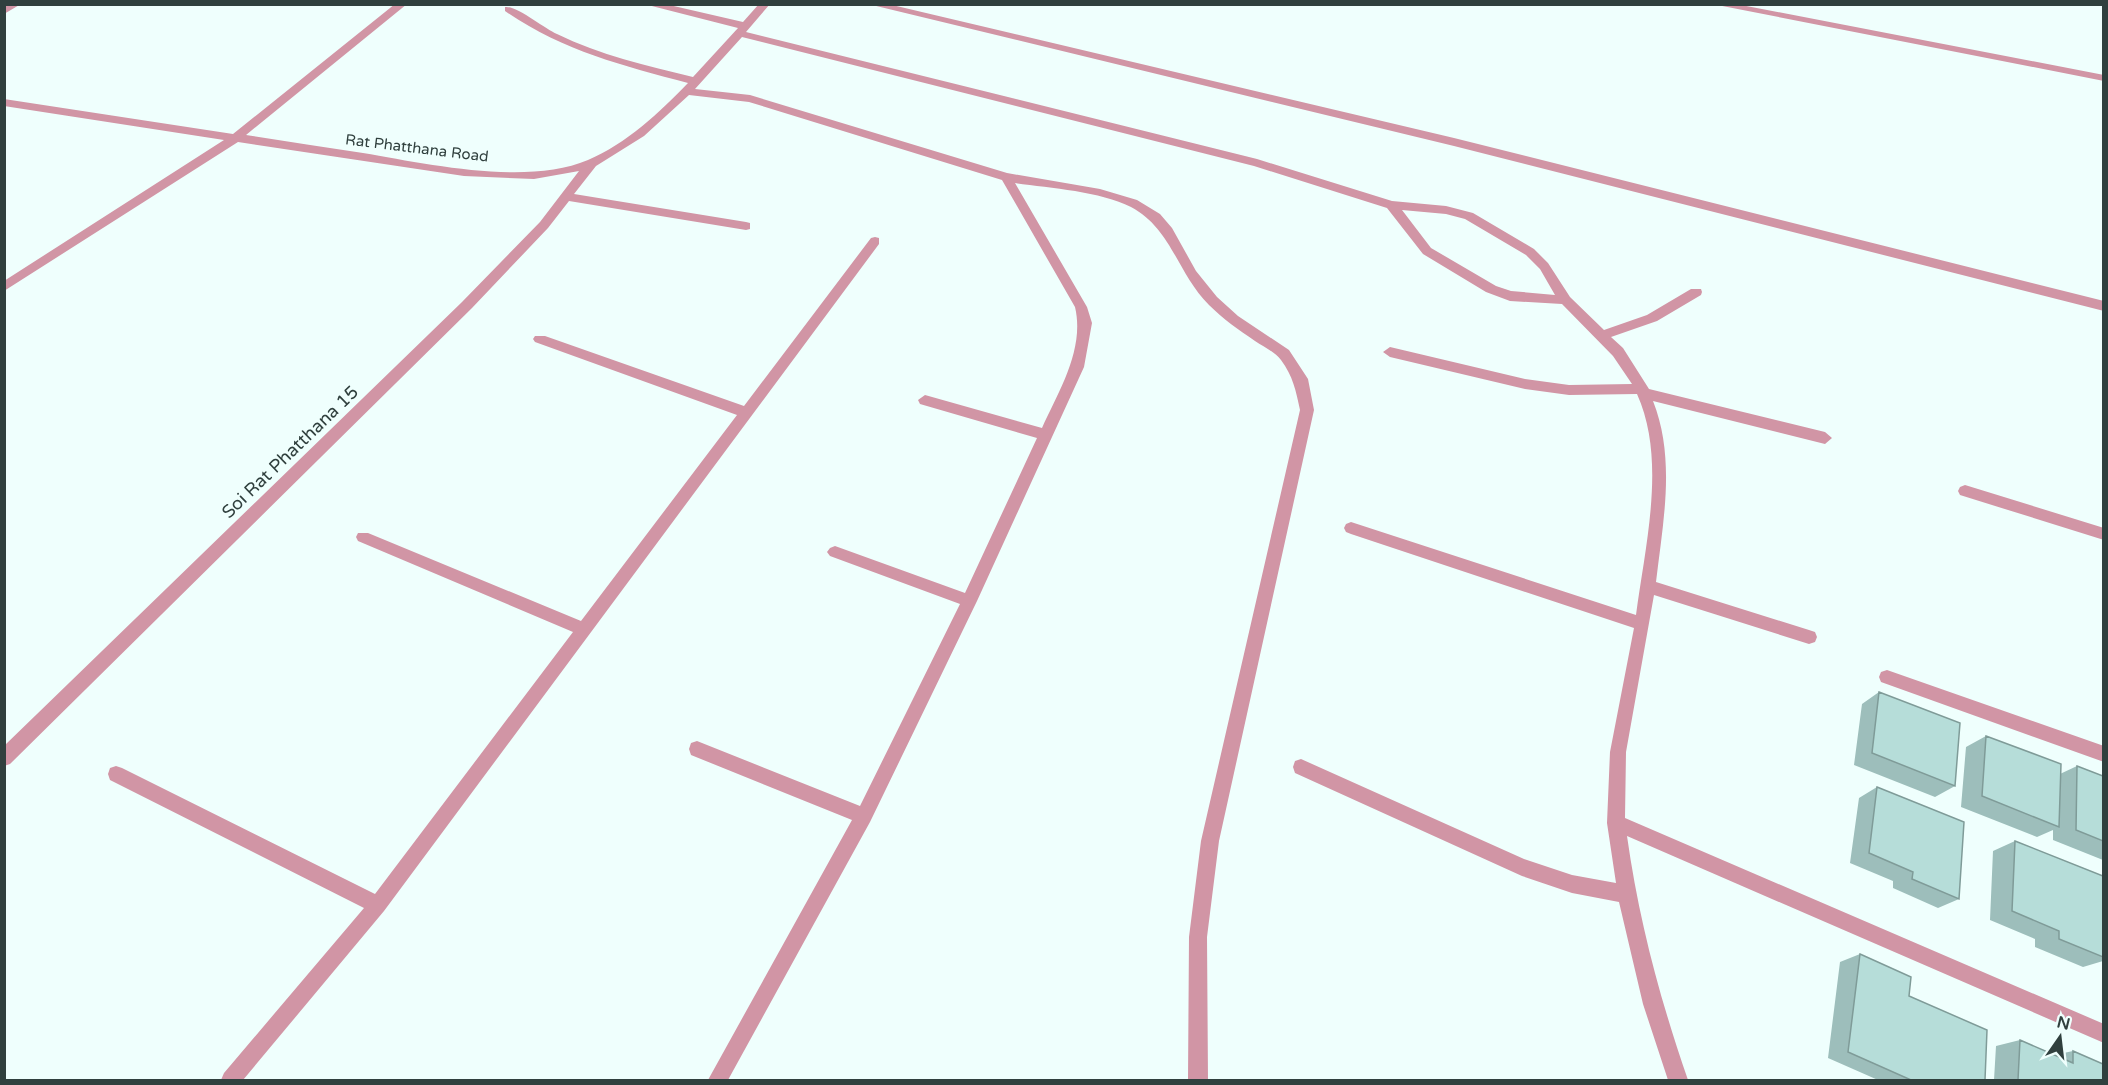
<svg xmlns="http://www.w3.org/2000/svg" width="2108" height="1085" viewBox="0 0 2108 1085" font-family="'Varela Round',sans-serif">
<style>
.lines{fill:none;stroke-linecap:round;stroke-linejoin:round}
.minor{fill:#d195a5;fill-rule:evenodd}
.wall{fill:#9dbebb}
.building{fill:#b6ddd9;stroke:#7f9b98;stroke-width:1.5}
.labels{text-anchor:middle;dominant-baseline:central;stroke-width:4.5;stroke-linejoin:round;paint-order:stroke}
.far-street-label{font-size:15px;fill:#30403e;stroke:#effffd}
.street-label{font-size:18px;fill:#30403e;stroke:#effffd}
</style>
<rect width="100%" height="100%" fill="#effffd"/>
<g class="lines">
<path class="minor" d="M8,4H21L4,14V6Z
M395,4H407L246,135C285,141 324,147 363,153C427,164 527,186 588,160C626,144 660,112 688,83C623,66 561,50 505,11V7C516,5 545,29 557,34C600,55 647,66 693,77L738,28L644,4H665L743,22L759,4H770L746,32L1257,159L1392,201L1446,206L1473,213L1534,249L1548,263L1570,297L1604,330L1647,315L1691,289H1701L1702,292L1701,295L1657,321L1611,337L1623,348L1649,389L1825,432L1832,438L1825,444L1653,401C1676,459 1663,522 1656,582L1809,630L1815,632L1817,637L1815,642L1809,644L1654,595L1626,752L1625,818L2104,1024V1043L1627,836C1639,921 1660,999 1688,1080H1668L1643,1004L1619,902L1572,893L1522,876L1295,773L1293,767L1295,761L1301,759L1524,859L1572,875L1616,883L1607,823L1610,752L1634,628L1351,534L1346,532L1344,528L1346,524L1351,522L1636,615C1645,546 1667,460 1637,394L1569,395L1525,389L1390,357L1383,352L1390,347L1525,379L1569,385L1632,384L1613,356L1562,304L1510,301L1486,292L1423,254L1387,208L1254,166L742,37L695,89L750,95L1007,173L1100,189L1137,200L1160,214L1172,228L1196,271L1217,297L1238,316L1289,350L1308,379L1314,410L1219,841L1207,937L1208,1080H1188L1189,937L1201,841L1300,410C1296,391 1293,376 1281,360C1275,352 1264,347 1255,341C1239,330 1223,319 1209,305C1177,273 1172,229 1131,207C1100,191 1050,188 1015,183L1087,307L1092,323L1084,367L977,601L870,822L728,1080H708L852,820L691,755L689,749L691,743L697,741L860,806L960,604L830,556L827,552L830,548L835,546L965,593L1037,438L920,404L918,400L925,395L1042,428C1059,391 1085,349 1075,307L1002,180L749,102L689,95L644,136L596,166L574,194L746,222L750,223V229L746,230L569,201L548,228L472,308L10,764L4,766V746L462,302L540,222L579,171L534,179L464,176L238,142L4,291V281L224,140L4,106V99L233,134ZM1402,210L1446,214L1465,219L1526,255L1540,269L1555,295L1511,291L1496,286L1431,248Z
M868,4H888L1454,138L2104,301V311L1454,146Z
M1712,4H1736L2104,75V81Z
M875,237L879,238V244L384,911L243,1080H221L224,1073L364,908L110,780L108,774L110,768L116,766L122,768L375,894L573,632L358,541L356,537L358,533H368L581,621L737,415L535,342L533,339L535,336H545L744,406L871,238Z
M1965,485L2104,528V540L1960,495L1958,491L1960,487Z
M1887,670L2104,746V762L1881,682L1879,677L1881,672Z"/>
</g>
<path class="wall" d="M1879,692L1955,786L1935,797L1854,765L1862,704Z
M1986,736L2060,774L2077,766L2103,776V860L2053,840V830L2037,837L1961,807L1966,747Z
M1877,787L1959,899L1938,908L1893,888V881L1850,863L1859,798Z
M2015,841L2103,876V961L2083,967L2035,947V939L1990,920L1993,851Z
M1860,954L1909,996L1985,1080H1878L1828,1058L1840,962Z
M2020,1040L2054,1055L2073,1051L2103,1080H1994L1996,1046Z"/>
<path class="building" d="M1879,692L1960,723L1955,786L1872,753Z
M1986,736L2061,764L2059,827L1982,796Z
M2077,766L2103,776V841L2076,830Z
M1877,787L1964,822L1959,899L1912,879L1913,872L1869,853Z
M2015,841L2103,876V957L2059,939V931L2012,911Z
M1860,954L1911,977L1909,996L1987,1030L1985,1080H1911L1848,1052Z
M2020,1040L2073,1063V1051L2103,1064V1080H2018Z"/>
<g class="labels">
<g class="far-street-label">
<text transform="translate(417 148) rotate(7)">Rat Phatthana Road</text>
</g>
<g class="street-label">
<text transform="translate(290 452) rotate(-44)">Soi Rat Phatthana 15</text>
</g>
</g>
<rect width="2108" height="1085" fill="none" stroke="#30403e" stroke-width="12"/>
<g transform="translate(2060 1037) rotate(14)" stroke="#effffd" stroke-width="4.5" paint-order="stroke">
<path d="M0-4.5L10 22L0 15L-10 22Z" fill="#30403e"/>
<text y="-9" font-size="16" font-weight="bold" text-anchor="middle" fill="#30403e">N</text>
</g>
</svg>
